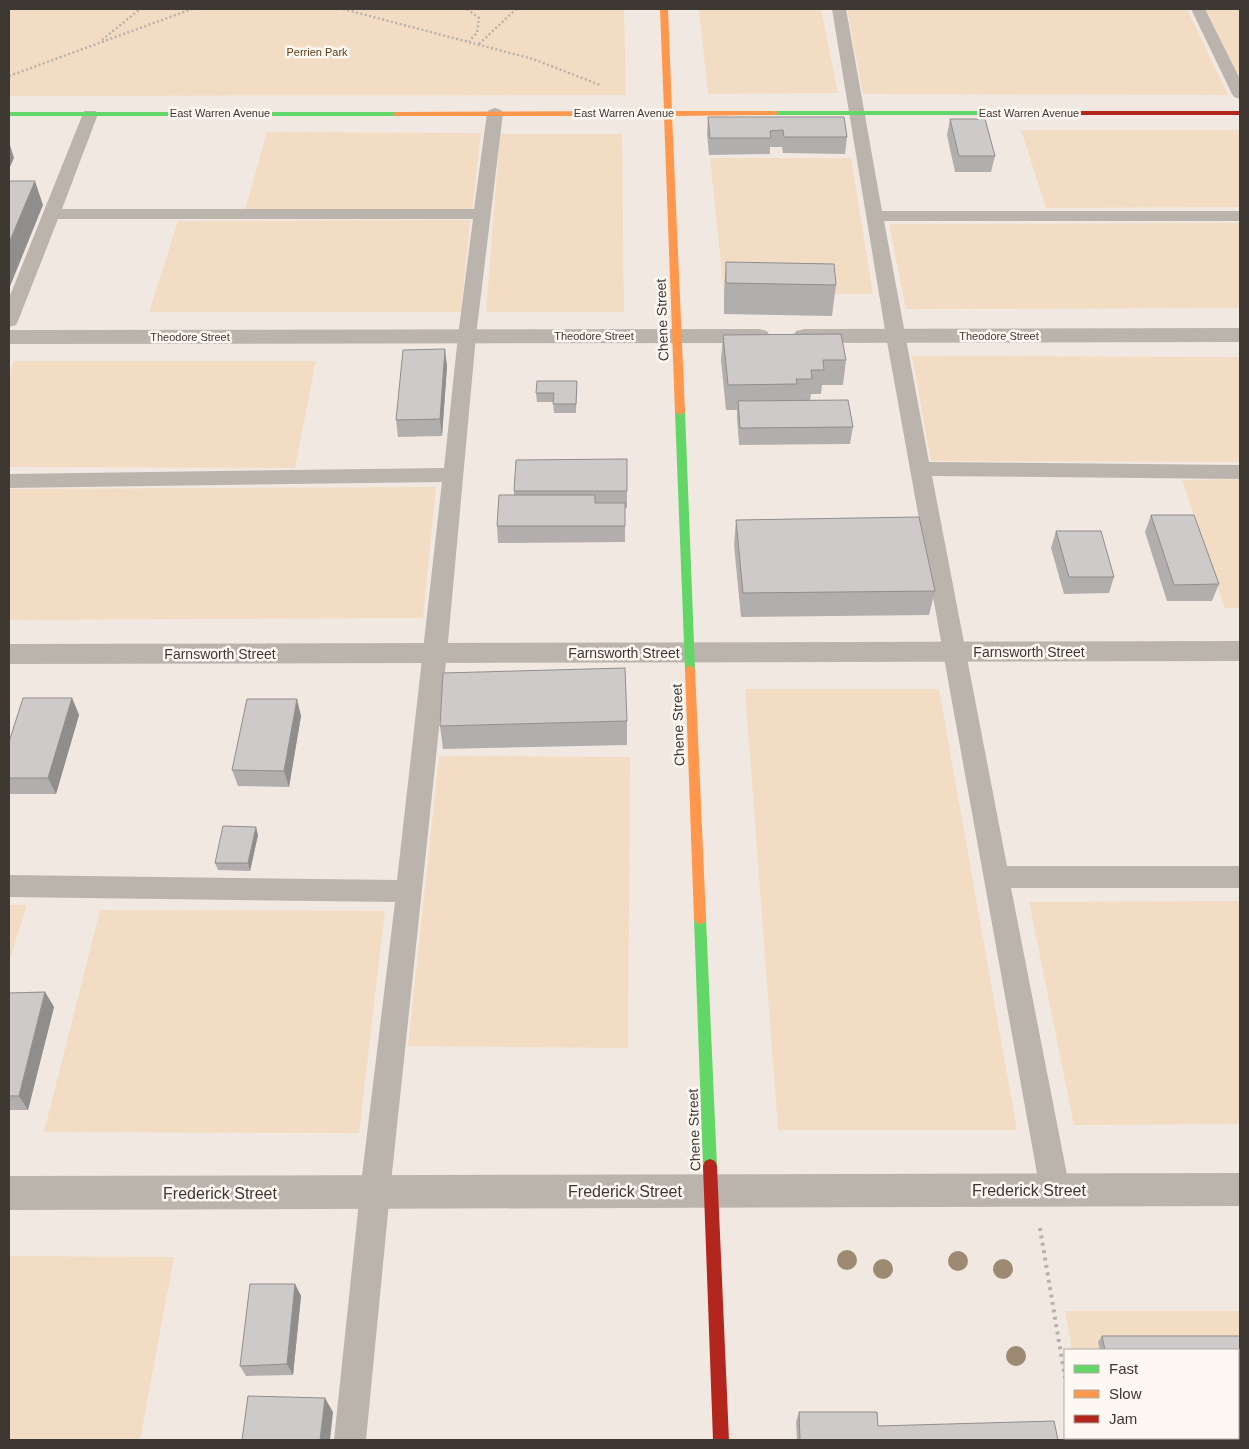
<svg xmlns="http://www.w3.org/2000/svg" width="1249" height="1449" viewBox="0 0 1249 1449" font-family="Arial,sans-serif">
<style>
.green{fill:#f3dcc4}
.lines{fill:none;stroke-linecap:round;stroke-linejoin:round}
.path-far1{stroke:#b7b2ab;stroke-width:2.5;stroke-dasharray:2 2.5;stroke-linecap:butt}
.path{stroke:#b7b2ab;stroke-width:4;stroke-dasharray:3 4.5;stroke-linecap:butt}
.lane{fill:#bbb4ad;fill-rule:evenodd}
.street{fill:#bbb4ad;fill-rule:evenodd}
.fast{fill:#63d668;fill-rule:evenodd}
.slow{fill:#ff974d;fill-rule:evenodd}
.jam{fill:#b3261e;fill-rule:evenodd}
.tree{fill:#9e8a72}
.wall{fill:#b1aead}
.shaded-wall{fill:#908d8d}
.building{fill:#cecac9;stroke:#908d8d}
.labels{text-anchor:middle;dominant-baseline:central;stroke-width:5;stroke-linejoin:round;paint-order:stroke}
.far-park-label{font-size:11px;fill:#5b3c18;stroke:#fef8f2}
.far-street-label{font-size:11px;fill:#3d3832;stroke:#fef8f2}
.street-label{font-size:14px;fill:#3d3832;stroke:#fef8f2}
.near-street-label{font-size:16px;fill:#3d3832;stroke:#fef8f2}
</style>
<rect width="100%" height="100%" fill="#f1e9e1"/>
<path class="green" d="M9,9H624L626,95L9,96Z
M699,9H821L838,93L708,94Z
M847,9H1187L1228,95L863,94Z
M1205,9H1240V79Z
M1021,130H1240V207L1046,208Z
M267,132L481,133L472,211L245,210Z
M500,134H622L624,312H486Z
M710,158H851L873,294L724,293Z
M470,220L461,312H149L178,221Z
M1240,223V308L906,309L889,224Z
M912,356L1240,357V462L931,461Z
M14,361H316L295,468L9,467V373Z
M1240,479V608H1225L1182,480Z
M436,487L423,618L9,620V489Z
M745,689H939L1017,1130H778Z
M439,756L630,757L628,1048L408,1046Z
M1240,901V1124L1074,1125L1029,902Z
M9,905H27L9,962Z
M100,910L385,911L359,1133L44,1132Z
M9,1256L174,1257L140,1440H9Z
M1065,1311H1240V1440H1088V1438H1238V1350H1072Z"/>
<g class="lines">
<path class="path-far1" d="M343,9L533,59L600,85
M467,9L479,18L477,33L469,41
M102,40L140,9
M479,44L516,9
M9,76L192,9"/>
<path class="path" d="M1040,1228L1065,1378
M1075,1438L1076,1440"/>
<path class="lane" d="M832,9H846L882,211H1240V221H884L929,462L1240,465V479L932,476L1007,866H1240V888H1011L1070,1190L1065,1200L1055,1204L1045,1200L1040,1190L886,336Z
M1191,9H1205L1240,79V99L1234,97L1232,94Z
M495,108L501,110L503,113L476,336L447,653L390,1192L366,1440H334L360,1192L395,902L9,897V875L397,880L442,482L9,488V474L444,468L458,336L473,219H58L18,321L16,325L9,327V298L84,111H96L98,114L62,209H474L487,113L489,110Z"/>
<path class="street" d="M1240,328V342L804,343L796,341L793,336L796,331L804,329Z
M759,329L767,331L770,336L767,341L759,343L9,344V330Z
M1240,641V661L9,664V644Z
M1240,1173V1206L9,1210V1176Z"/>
<path class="fast" d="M772,111H1044L1048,113L1044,115H772Z
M9,112H396L400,114L396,116H9Z
M680,409L685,412L695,669L690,673L685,669L675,412Z
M700,914L704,915L706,919L717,1166L715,1171L710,1173L705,1171L703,1166L694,919L696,915Z"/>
<path class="slow" d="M660,9H668L672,111H775L779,113L775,115L672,116L685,412L680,415L675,412L664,116H396L392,114L396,112L664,111Z
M690,665L695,669L706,919L704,923L700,924L696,923L694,919L685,669Z"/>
<path class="jam" d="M1041,111H1240V115H1041Z
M710,1159L715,1161L717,1166L729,1440H713L703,1166L705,1161Z"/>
</g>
<g class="tree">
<circle cx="847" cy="1260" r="10"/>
<circle cx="958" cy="1261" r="10"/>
<circle cx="883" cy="1269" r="10"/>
<circle cx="1003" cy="1269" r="10"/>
<circle cx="1016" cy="1356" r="10"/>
</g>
<path class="wall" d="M708,117L847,137L845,154L783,153L782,147H770V154L709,155L707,134Z
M950,119L995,156L991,172H955L947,135Z
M726,262L836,285L832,316L724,314V293Z
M723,335L846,360L843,385H822L821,394H811L810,401L853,427L850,444L739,445L737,418V410H726L721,360Z
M447,366L442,436L398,437L396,420Z
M577,381L576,413H554L553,402H537L536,393Z
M627,459V508H625V542L498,543L497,526L514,495V491Z
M1151,515L1219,584L1212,601H1167L1145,532Z
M736,520L935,591L929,615L741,617L734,545Z
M1056,531L1114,577L1109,593L1064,594L1051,548Z
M72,698L79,715L56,794H9V742Z
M301,716L289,787L238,786L232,770Z
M627,721V745L443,749L440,726Z
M258,835L250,871L218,870L215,863Z
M45,992L54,1007L28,1110H9V993Z
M295,1284L301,1296L293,1375L246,1376L240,1366Z
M1102,1336H1240V1420H1238V1350H1100L1098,1342Z
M799,1412L878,1426L1058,1440H797L796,1422Z"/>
<path class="shaded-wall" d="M9,142L14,158L9,169Z
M35,181L43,205L9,289V243Z
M445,349L447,366L442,436L440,419Z
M72,698L79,715L56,794L48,778Z
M297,699L301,716L289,787L284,771Z
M256,827L258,835L250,871L248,863Z
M45,992L54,1007L28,1110L19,1096Z
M295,1284L301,1296L293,1375L287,1364Z
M325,1398L333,1412L330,1440H320Z"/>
<path class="building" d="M708,117H844L847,137H784L783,130L770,131L771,138H710Z
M950,119H985L995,156H959Z
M9,181H35L9,243Z
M726,262L834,264L836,285L726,283Z
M841,334L846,360H823L824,370H811L812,379H796L797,384L728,385L723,335Z
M445,349L440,419L396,420L403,350Z
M537,381H577L576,404H553L554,393H536Z
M848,400L853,427L740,428L738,401Z
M627,459V491H514L516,460Z
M499,495H595V503H625V526H497Z
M1151,515H1194L1219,584L1174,585Z
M919,517L935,591L743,593L736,520Z
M1056,531H1101L1114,577H1069Z
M625,668L627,721L440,726L443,673Z
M23,698H72L48,778H9V742Z
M247,699H297L284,771L232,770Z
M223,826L256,827L248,863H215Z
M45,992L19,1096H9V993Z
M250,1284H295L287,1364L240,1366Z
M1102,1336H1240V1415H1238V1350H1105Z
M248,1396L325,1398L320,1440H242Z
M799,1412H877L878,1426L1054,1421L1058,1440H800Z"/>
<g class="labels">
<g class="far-park-label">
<text x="317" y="52">Perrien Park</text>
</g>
<g class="far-street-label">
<text x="220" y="113">East Warren Avenue</text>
<text x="624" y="113">East Warren Avenue</text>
<text x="1029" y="113">East Warren Avenue</text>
<text x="594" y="336">Theodore Street</text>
<text x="999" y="336">Theodore Street</text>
<text x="190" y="337">Theodore Street</text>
</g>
<g class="street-label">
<text transform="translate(662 320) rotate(-92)">Chene Street</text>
<text x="1029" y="652">Farnsworth Street</text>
<text x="624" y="653">Farnsworth Street</text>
<text x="220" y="654">Farnsworth Street</text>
<text transform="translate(678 725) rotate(-92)">Chene Street</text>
<text transform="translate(694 1130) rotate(-92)">Chene Street</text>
</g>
<g class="near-street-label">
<text x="1029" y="1190">Frederick Street</text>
<text x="625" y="1191">Frederick Street</text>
<text x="220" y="1193">Frederick Street</text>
</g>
</g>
<rect width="1249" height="1449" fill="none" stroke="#3d3832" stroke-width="20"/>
<rect x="1064" y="1349" width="175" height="90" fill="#fef8f2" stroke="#b1aba5"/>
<rect x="1074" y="1365" width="25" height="8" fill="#63d668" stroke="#b1aba5"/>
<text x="1109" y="1374" font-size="15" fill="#3d3832">Fast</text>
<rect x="1074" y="1390" width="25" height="8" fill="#ff974d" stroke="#b1aba5"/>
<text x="1109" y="1399" font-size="15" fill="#3d3832">Slow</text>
<rect x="1074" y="1415" width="25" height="8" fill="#b3261e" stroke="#b1aba5"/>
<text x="1109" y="1424" font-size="15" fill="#3d3832">Jam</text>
</svg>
